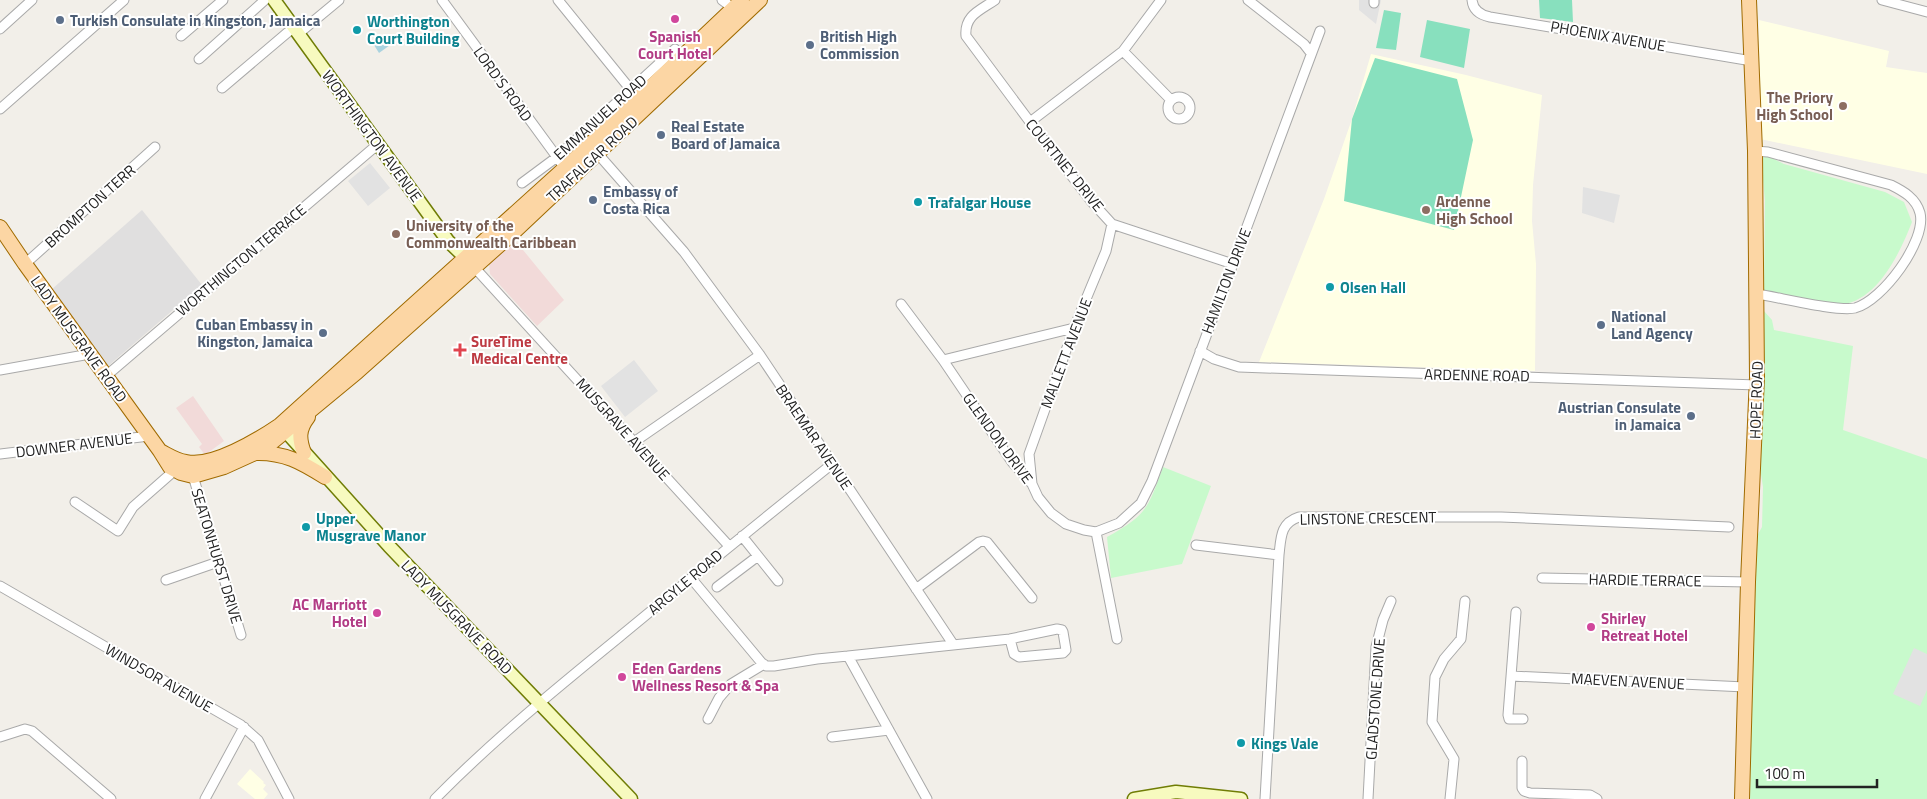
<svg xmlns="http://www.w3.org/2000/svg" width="1927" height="799" viewBox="0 0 1927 799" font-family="'Titillium Web',sans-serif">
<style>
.residential{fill:#e0dfdf}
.commercial{fill:#f2dad9}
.education{fill:#ffffe5}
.park{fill:#c8facc}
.pitch{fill:#88e0be}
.parking{fill:#e2e2e2}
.water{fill:#aad3df}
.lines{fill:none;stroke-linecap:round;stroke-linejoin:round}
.street-casing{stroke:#a9a9a9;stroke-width:11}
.secondary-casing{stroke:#707d05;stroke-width:15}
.primary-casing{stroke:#a06b00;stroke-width:16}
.street{stroke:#fff;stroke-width:9}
.secondary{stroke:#f7fabf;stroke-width:12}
.primary{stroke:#fcd6a4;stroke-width:14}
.hotel-dot{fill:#d1479c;stroke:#fff;stroke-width:2}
.service-dot{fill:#5c6f8a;stroke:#fff;stroke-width:2}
.culture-dot{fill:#0f9aa8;stroke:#fff;stroke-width:2}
.education-dot{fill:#8d6e63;stroke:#fff;stroke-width:2}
.health-dot{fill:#e0444e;stroke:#fff;stroke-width:2}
.labels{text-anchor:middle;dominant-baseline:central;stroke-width:4;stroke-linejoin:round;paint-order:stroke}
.service-label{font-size:15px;font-weight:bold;fill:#4e5e75;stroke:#fff;text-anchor:start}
.culture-label{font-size:15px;font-weight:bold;fill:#0d838f;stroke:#fff;text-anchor:start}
.hotel-label{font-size:15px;font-weight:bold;fill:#b23c85;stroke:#fff;text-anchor:start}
.street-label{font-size:15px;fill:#222;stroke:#fff}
.education-label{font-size:15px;font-weight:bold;fill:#785e54;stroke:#fff;text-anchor:start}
.health-label{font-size:15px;font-weight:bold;fill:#be3a42;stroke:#fff;text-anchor:start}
</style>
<rect width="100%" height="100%" fill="#f2efe9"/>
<path class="residential" d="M142,210L202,285L108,366L51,290Z"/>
<path class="commercial" d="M514,239L564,300L537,326L490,274L489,264Z
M193,396L224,441L205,455L199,447L202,444L176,408Z"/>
<path class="education" d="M1759,20L1889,51L1886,67L1927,73V174L1760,139Z
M1371,54L1466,75L1542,95L1533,185L1532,221L1536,264L1535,371L1259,362L1324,199L1352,119Z
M250,769L264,782L263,783L266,785L263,789L268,794L264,799H255L237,784Z"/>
<path class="park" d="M1768,156L1784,164L1885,192L1904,202L1912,222C1900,253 1876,305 1836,305C1828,305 1820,302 1813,301C1797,298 1780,295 1764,292L1765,201L1761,158Z
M1764,311L1772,320L1774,330L1853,346L1843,430L1927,459V799H1750L1753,543L1762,527L1763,487L1760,468L1759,412Z
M1163,467L1211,486L1182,564L1111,578L1107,537C1147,515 1148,508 1163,467Z"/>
<path class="pitch" d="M1539,0H1572L1573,22L1540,18Z
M1384,10L1401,13L1396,50L1376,48Z
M1427,20L1470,29L1464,68L1420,57Z
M1375,58L1457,79L1473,140L1454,230L1344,201L1352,119Z"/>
<path class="parking" d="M1359,0H1381L1376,24L1359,10Z
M370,163L390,188L368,206L348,181Z
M1583,187L1620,195L1614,223L1582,213Z
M634,360L658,391L625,417L601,386Z
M1914,648L1927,654V690L1920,706L1893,694Z"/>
<path class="water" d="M388,36L393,43L379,53L374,45Z"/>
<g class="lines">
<g class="street-casing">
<path id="street" d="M442,0L565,168
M558,0L631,90
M722,0L733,8
M995,0C981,10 964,15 966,36L1030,122L1091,201L1112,224L1233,264
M1248,0L1304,44L1311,53
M1472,0C1473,10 1480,15 1490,17L1752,61
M1882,0L1927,12
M1374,3V0
M0,29L32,0
M298,34L339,0
M181,36L223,0
M1123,51L1171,100
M199,59L265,0
M222,88L294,27
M1168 108a11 11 0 1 1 22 0a11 11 0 1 1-22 0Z
M0,109L124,0
M1030,122L1123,51L1161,0
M1755,151L1768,152L1891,185C1903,191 1916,198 1920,213C1927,241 1882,301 1855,308C1837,312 1778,297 1757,294
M598,154L684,252L760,355L953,644
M522,183L557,157L675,49
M25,264L155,147
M475,268L729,546
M901,304L943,360L1012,462L1032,484L1038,497L1051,513L1066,524L1084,530L1096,532L1119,523L1141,503L1152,481L1320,31
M1200,351L1214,359L1239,367L1757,385
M943,360L1074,328
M0,370L90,354
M106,376L377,145
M634,442L760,355
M0,454L149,436
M193,476L241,635
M1032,484L1029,454L1074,328L1106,251L1112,224
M75,502L118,531L133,507L175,470
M1096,532L1117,639
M742,536L778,581
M1196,545L1279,555
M691,578L761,662L766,666H774L817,659L848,656L927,799
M1542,578L1748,582
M166,580L218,562
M0,586L241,725L258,740L289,799
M717,587L758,556
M916,589L979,542L983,541L987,542L1032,598
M1516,612L1508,715L1509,719H1523
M848,656L1010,639L1057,629L1062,630L1063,632L1066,650L1063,653L1019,657L1014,654L1010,639
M1511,676L1745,687
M708,719L719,698L731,684L764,664
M0,737L25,729L32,731L111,799
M832,737L889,730
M1522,761V788L1524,791L1530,793L1590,795L1597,799
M205,799L244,727
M435,799C494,739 558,687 623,634C692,577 762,520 832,464
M1265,799L1279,555C1281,538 1280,523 1299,517H1501L1729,527
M1368,799L1376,647L1383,620L1391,601
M1450,799L1454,759L1432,722L1435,677L1444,659L1461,639L1465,601"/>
</g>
<g class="secondary-casing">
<path id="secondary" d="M274,0L448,241L472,264
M280,425L389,546L631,799
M1134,799L1176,792L1241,799"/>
</g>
<g class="primary-casing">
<path id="primary" d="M0,227L25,264L160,451L170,467L181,473L193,476L224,467L255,453L271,443L357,372L514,232L760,0
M160,451C168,455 177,461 186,462C212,468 258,440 280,425L565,168L742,0
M255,453C284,452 301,462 325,477
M304,453C299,439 298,430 308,417
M1742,799L1748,582L1757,377L1755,151L1749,0"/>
</g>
<use href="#street" class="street"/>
<use href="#secondary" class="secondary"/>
<use href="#primary" class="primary"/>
</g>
<g class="hotel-dot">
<circle cx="675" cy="19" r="5"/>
<circle cx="377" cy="613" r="5"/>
<circle cx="1591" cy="627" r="5"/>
<circle cx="622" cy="677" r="5"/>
</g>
<g class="service-dot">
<circle cx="60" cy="20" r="5"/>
<circle cx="810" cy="45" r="5"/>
<circle cx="661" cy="135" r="5"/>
<circle cx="593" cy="200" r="5"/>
<circle cx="1601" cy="325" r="5"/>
<circle cx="323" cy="333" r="5"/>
<circle cx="1691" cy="416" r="5"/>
</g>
<g class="culture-dot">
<circle cx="357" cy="30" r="5"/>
<circle cx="918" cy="202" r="5"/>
<circle cx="1330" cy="287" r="5"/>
<circle cx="306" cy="527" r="5"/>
<circle cx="1241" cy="743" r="5"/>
</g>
<g class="education-dot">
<circle cx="1843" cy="106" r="5"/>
<circle cx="1426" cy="210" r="5"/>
<circle cx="396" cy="234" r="5"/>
</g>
<path class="health-dot" d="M457.5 342.5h5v5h5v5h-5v5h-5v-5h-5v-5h5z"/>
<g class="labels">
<g class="service-label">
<text x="70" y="20">Turkish Consulate in Kingston, Jamaica</text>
<text x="820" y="36">British High<tspan x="820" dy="17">Commission</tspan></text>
<text x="671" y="126">Real Estate<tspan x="671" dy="17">Board of Jamaica</tspan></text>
<text x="603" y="191">Embassy of<tspan x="603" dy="17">Costa Rica</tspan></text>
<text x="1611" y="316">National<tspan x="1611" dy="17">Land Agency</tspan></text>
<text x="313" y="324" text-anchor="end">Cuban Embassy in<tspan x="313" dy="17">Kingston, Jamaica</tspan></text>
<text x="1681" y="407" text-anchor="end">Austrian Consulate<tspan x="1681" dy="17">in Jamaica</tspan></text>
</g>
<g class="culture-label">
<text x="367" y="21">Worthington<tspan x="367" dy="17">Court Building</tspan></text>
<text x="928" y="202">Trafalgar House</text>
<text x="1340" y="287">Olsen Hall</text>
<text x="316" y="518">Upper<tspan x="316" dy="17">Musgrave Manor</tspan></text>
<text x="1251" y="743">Kings Vale</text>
</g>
<g class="hotel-label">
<text x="675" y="36" text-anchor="middle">Spanish<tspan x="675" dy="17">Court Hotel</tspan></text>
<text x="367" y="604" text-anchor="end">AC Marriott<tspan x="367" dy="17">Hotel</tspan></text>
<text x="1601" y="618">Shirley<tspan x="1601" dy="17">Retreat Hotel</tspan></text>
<text x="632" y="668">Eden Gardens<tspan x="632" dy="17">Wellness Resort &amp; Spa</tspan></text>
</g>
<g class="street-label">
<text transform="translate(1608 36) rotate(10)">PHOENIX AVENUE</text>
<text transform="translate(503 84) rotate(54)">LORD'S ROAD</text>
<text transform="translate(600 117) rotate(-42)">EMMANUEL ROAD</text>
<text transform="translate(372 136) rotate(54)">WORTHINGTON AVENUE</text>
<text transform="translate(592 159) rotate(-43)">TRAFALGAR ROAD</text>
<text transform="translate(1065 165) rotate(51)">COURTNEY DRIVE</text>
<text transform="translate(90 206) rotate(-42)">BROMPTON TERR</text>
<text transform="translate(241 260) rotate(-40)">WORTHINGTON TERRACE</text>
<text transform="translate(1226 281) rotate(-69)">HAMILTON DRIVE</text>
<text transform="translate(79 339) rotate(54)">LADY MUSGRAVE ROAD</text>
<text transform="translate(1066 353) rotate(-69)">MALLETT AVENUE</text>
<text transform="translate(1477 375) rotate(1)">ARDENNE ROAD</text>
<text transform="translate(1756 400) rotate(-88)">HOPE ROAD</text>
<text transform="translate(623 429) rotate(48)">MUSGRAVE AVENUE</text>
<text transform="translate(814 437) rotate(56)">BRAEMAR AVENUE</text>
<text transform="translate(998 438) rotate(54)">GLENDON DRIVE</text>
<text transform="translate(74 445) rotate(-7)">DOWNER AVENUE</text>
<text transform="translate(1368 518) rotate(-1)">LINSTONE CRESCENT</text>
<text transform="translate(217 556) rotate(73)">SEATONHURST DRIVE</text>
<text transform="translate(1645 580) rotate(1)">HARDIE TERRACE</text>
<text transform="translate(685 582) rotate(-40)">ARGYLE ROAD</text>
<text transform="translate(457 617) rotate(46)">LADY MUSGRAVE ROAD</text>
<text transform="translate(159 678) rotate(30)">WINDSOR AVENUE</text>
<text transform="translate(1628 681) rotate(3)">MAEVEN AVENUE</text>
<text transform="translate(1375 699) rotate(-86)">GLADSTONE DRIVE</text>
</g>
<g class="education-label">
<text x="1833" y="97" text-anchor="end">The Priory<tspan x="1833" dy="17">High School</tspan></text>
<text x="1436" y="201">Ardenne<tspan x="1436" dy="17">High School</tspan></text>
<text x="406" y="225">University of the<tspan x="406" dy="17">Commonwealth Caribbean</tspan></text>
</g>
<g class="health-label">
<text x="471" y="341">SureTime<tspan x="471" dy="17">Medical Centre</tspan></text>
</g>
</g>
<path d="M1757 779v8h120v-8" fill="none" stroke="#222222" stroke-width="2.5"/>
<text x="1764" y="779" font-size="15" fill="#222222" stroke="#ffffff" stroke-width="4" paint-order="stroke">100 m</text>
</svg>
